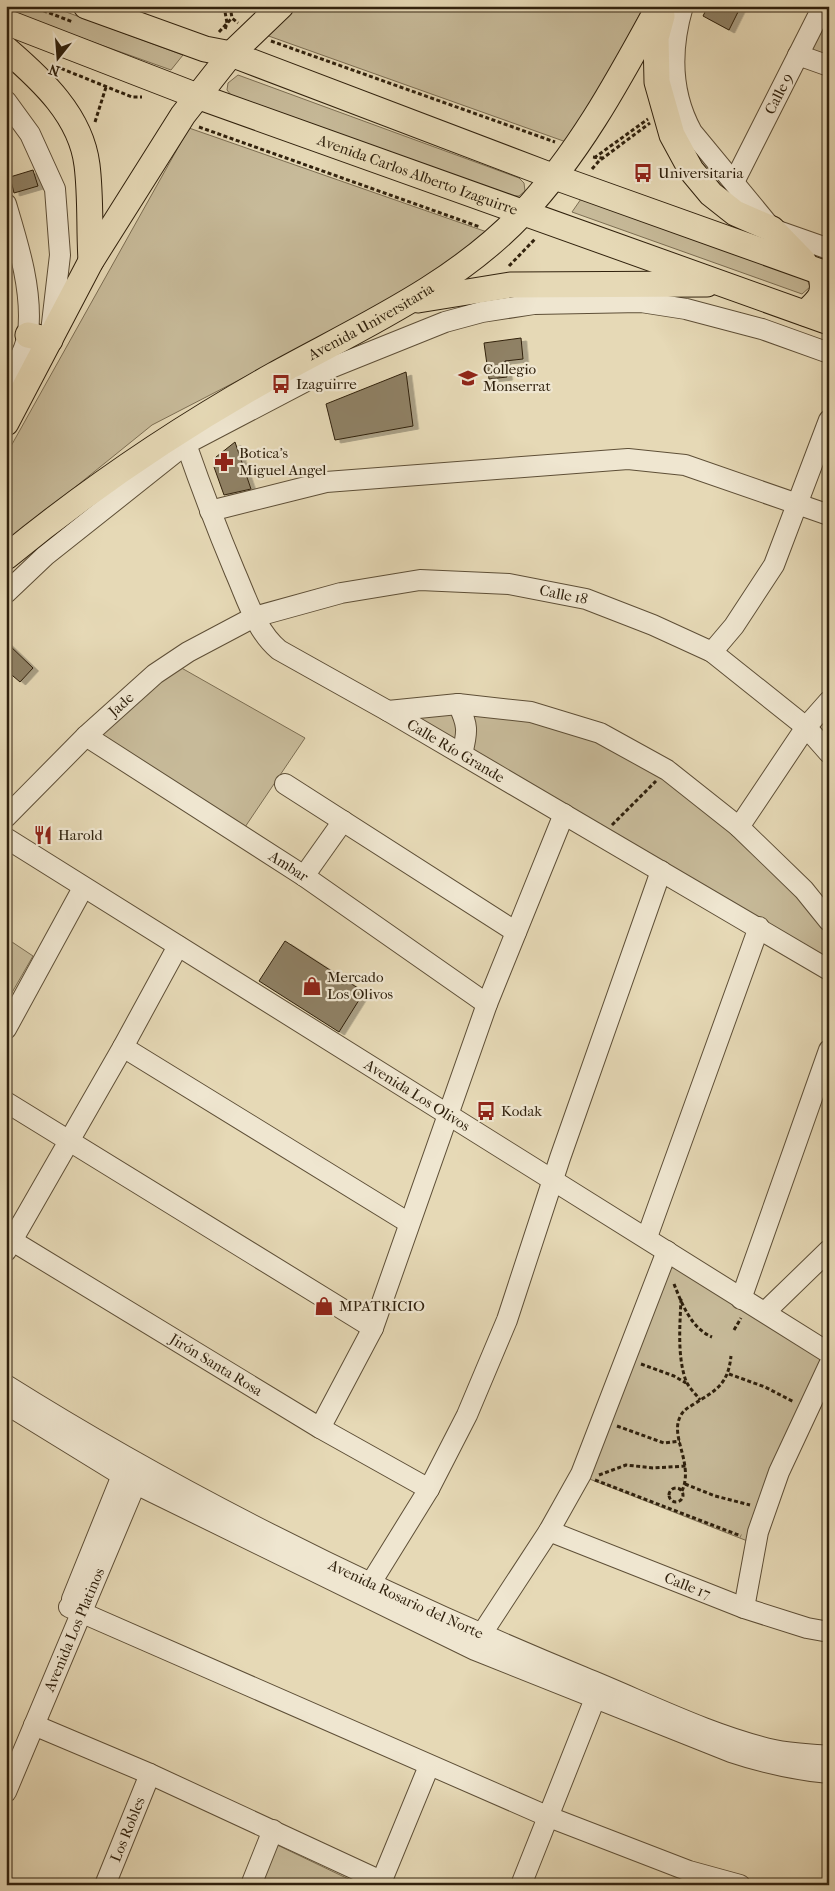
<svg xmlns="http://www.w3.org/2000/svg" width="835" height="1891" viewBox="0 0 835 1891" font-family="'IM FELL French Canon',serif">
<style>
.green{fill:#c7ba99;stroke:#7c6e53}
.building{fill:#8f8165;stroke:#30210d;filter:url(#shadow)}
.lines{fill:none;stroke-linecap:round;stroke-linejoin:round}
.minor-casing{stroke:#5e4f37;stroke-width:22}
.major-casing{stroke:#30210d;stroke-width:27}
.path{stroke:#30210d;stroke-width:3;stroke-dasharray:4 2.5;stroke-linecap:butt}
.minor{stroke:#efe6d0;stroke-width:20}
.major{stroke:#e6d9b6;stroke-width:25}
.labels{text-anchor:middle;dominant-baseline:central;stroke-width:4.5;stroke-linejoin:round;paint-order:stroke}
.street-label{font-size:15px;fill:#30210d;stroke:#efe6d0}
.poi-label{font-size:15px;fill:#30210d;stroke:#efe6d0;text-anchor:start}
</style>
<defs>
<filter id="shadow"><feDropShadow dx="5.5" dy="3" stdDeviation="0" flood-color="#0004"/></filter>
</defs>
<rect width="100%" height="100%" fill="#e6d9b6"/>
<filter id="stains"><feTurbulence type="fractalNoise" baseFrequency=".004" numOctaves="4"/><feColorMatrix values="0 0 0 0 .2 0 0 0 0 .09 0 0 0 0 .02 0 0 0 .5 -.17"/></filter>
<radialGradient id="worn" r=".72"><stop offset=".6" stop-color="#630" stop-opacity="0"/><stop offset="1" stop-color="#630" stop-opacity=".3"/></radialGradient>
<path class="green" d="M6,6H50L183,55L171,70L6,11Z
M291,6H644L598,95L569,143L263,34Z
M829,12V59L808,52Z
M238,75L519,178L524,183L525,191L519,196H512L231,95L227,90L228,83Z
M189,128L487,232L417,288L152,425L6,543V455Z
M581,199L806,276L810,287L802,294L572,212Z
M178,666L305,738L243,830L96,736Z
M466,710L532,717L604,743L662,776L734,834L798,893L829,934V964L407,716Z
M6,938L33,956L6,1003Z
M674,1267L821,1356L824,1364L750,1542L587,1478L662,1273Z
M273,1843L361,1885H257Z"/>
<path class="building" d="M708,6H741L729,30L703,16Z
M33,170L38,186L14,193L10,177Z
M521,338L523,359L505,361L507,377L489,379L484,343Z
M406,372L413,426L335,440L326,404Z
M235,442L251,489L224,495L214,467L216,457Z
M6,642L33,668L20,682L6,670Z
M285,941L364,992L339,1032L259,981Z"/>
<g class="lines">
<g class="minor-casing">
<g id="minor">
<path d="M683,6C670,50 670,92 692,132L772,229L829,249"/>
<path d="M798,55L829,66"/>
<path d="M6,101L30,134L55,189L60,255L51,332"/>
<path id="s1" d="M734,182L823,6"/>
<path d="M6,204C18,244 33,291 28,333C26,350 14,368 6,383"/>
<path id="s2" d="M186,444C201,487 217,529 235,572C247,599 256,631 279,650L388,711L829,970"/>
<path d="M210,511L326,482L628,459L685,465L829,515"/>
<path d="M6,593L45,556L186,444L333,367L445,322L482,312L534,304L641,302L686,309L762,329L829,353"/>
<path d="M712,652L734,626L774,565L829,420"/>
<path d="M458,704C468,725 468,731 462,754"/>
<path d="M388,711L458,704L531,712L600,733L667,770L739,827L804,890L829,921"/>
<path id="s3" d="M86,736L304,876L487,1004"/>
<path d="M285,784L516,932"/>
<path id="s4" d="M6,817L86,736L155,674L188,652L254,617L341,593L420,580L509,584L586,599L653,625L712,652L806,727L829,753"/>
<path d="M739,827L806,727L829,701"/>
<path id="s5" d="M6,838L829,1353"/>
<path d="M304,876L343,821"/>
<path d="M6,1029L83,888"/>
<path d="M123,1047L409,1223"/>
<path d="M6,1102L373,1328"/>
<path id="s6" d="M6,1237L320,1428L429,1489"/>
<path d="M647,1237L759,927"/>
<path d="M6,1251L123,1047L178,946"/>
<path d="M741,1299L829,1050"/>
<path d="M765,1312L829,1250"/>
<path id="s7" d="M6,1385C189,1500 384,1595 583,1677C645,1702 709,1735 774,1750C792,1754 811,1754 829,1756"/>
<path d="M6,1404L136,1484L475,1650L731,1752C764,1763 794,1770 829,1773"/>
<path d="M320,1428L373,1328L487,1004L564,814"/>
<path id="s8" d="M549,1531L744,1608L807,1628L829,1632"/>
<path d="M364,1594L429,1489L467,1415L507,1320L560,1158L661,871"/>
<path d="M72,1599L127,1463"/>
<path d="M69,1607L549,1817L689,1871L740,1885"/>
<path d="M744,1608L758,1532L779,1472L829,1365"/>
<path d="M477,1646L481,1635L549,1531L581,1474L667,1251"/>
<path d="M34,1725L150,1774L381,1881"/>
<path id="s9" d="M6,1792L141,1471"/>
<path id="s10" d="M105,1885L150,1774"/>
<path d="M251,1885L273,1830"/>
<path d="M380,1885L429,1766"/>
<path d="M521,1885L600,1686"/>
</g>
</g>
<g class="major-casing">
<g id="major">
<path d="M86,6L205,49L231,54L552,176L829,275"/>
<path d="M662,16L656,38L657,82L672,135L691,170L711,194L735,213L772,229L804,262"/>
<path id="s11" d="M6,22L197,96L829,322"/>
<path d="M6,49C42,80 81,116 87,165C91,197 89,229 91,261"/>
<path d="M418,300L510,285L707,284"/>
<path d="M805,313C821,298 826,294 820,272"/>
<path d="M28,335L50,340"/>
<path d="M6,423L91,261L183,115L231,54L281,6"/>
<path id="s12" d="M6,557C89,489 179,428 274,375C359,328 454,286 522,214C580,152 619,79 659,6"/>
</g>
</g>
<path class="path" d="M31,6L73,22
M224,6L227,23L225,30
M230,6L232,18L238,23
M219,32L232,18
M271,41L555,142
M55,66L132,97H142
M95,122L106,87
M199,127L480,227
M593,157L603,158
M594,158L648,119
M592,169L599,161L650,123
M509,266L536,238
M612,825L656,781
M674,1284C682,1304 691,1328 712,1337
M681,1299C680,1325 677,1356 686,1381C689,1388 696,1394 700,1400
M734,1330L741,1318
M641,1364L674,1376L686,1383
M729,1374L765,1387L794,1402
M617,1426L664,1443L680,1441
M599,1475L626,1465L653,1468L686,1466
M595,1480L741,1536
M685,1484L715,1496L750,1505
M669 1495a7 7 0 1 1 14 0a7 7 0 1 1-14 0Z
M682,1491C694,1464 670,1437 680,1417C683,1410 688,1408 694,1404C716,1390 728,1385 731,1356"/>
<use href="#minor" class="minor"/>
<use href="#major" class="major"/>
</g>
<defs>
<g id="bus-bare" transform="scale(1.5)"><path d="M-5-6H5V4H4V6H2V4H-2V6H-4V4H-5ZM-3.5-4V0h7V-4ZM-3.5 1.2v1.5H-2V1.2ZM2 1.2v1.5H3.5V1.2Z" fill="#8f2418" stroke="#efe6d0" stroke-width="2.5" paint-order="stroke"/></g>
<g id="university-bare" transform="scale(1.5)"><path d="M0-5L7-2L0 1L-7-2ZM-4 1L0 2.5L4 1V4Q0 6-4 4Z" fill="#8f2418" stroke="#efe6d0" stroke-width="2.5" paint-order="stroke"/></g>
<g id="pharmacy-bare" transform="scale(1.5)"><path d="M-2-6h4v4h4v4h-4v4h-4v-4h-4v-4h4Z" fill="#8f2418" stroke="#efe6d0" stroke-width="2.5" paint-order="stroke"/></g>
<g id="restaurant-bare" transform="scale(1.5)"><path d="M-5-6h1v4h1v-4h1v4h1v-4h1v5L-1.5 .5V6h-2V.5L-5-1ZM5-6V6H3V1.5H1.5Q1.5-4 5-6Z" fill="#8f2418" stroke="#efe6d0" stroke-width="2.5" paint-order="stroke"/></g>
<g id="shop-bare" transform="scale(1.5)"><path d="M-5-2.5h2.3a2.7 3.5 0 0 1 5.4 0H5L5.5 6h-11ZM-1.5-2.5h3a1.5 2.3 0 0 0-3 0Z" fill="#8f2418" stroke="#efe6d0" stroke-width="2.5" paint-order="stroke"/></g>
</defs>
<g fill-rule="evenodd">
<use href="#bus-bare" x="643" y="173"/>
<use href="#university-bare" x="468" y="378"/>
<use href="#bus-bare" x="281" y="384"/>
<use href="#pharmacy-bare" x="224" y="462"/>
<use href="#restaurant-bare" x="43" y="835"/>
<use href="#shop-bare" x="312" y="986"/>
<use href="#bus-bare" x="486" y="1111"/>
<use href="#shop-bare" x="324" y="1306"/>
</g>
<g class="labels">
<g class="street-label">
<text stroke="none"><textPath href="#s1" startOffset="99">Calle 9</textPath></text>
<text stroke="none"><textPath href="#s11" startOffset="439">Avenida Carlos Alberto Izaguirre</textPath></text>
<text stroke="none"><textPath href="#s12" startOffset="435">Avenida Universitaria</textPath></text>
<text stroke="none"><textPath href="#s4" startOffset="636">Calle 18</textPath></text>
<text stroke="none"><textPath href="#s4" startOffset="161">Jade</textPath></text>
<text stroke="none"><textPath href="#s2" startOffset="431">Calle Río Grande</textPath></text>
<text stroke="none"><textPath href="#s3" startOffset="241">Ambar</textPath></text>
<text stroke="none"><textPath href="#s5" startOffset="485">Avenida Los Olivos</textPath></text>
<text stroke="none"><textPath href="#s6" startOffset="246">Jirón Santa Rosa</textPath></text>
<text stroke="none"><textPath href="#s8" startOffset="149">Calle 17</textPath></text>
<text stroke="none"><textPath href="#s7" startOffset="454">Avenida Rosario del Norte</textPath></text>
<text stroke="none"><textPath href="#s9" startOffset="176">Avenida Los Platinos</textPath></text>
<text stroke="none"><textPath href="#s10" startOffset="60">Los Robles</textPath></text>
</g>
<g class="poi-label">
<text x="658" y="173">Universitaria</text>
<text x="483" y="369">Collegio<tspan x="483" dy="17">Monserrat</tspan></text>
<text x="296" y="384">Izaguirre</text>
<text x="239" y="453">Botica's<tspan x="239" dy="17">Miguel Angel</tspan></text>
<text x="58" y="835">Harold</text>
<text x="327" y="977">Mercado<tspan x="327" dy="17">Los Olivos</tspan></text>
<text x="501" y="1111">Kodak</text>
<text x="339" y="1306">MPATRICIO</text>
</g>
</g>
<rect width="835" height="1891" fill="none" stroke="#e6d9b6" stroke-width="25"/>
<rect x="8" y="8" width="820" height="1876" fill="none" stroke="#30210d" stroke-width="2.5"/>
<rect x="12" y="12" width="810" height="1866" fill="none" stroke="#30210d"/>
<g transform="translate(58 58) rotate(197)" stroke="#efe6d0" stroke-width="4" paint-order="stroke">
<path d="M0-4L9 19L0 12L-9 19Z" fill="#30210d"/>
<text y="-8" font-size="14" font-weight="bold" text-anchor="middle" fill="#30210d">N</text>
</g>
<rect width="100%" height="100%" filter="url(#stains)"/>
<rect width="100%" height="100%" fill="url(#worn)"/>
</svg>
